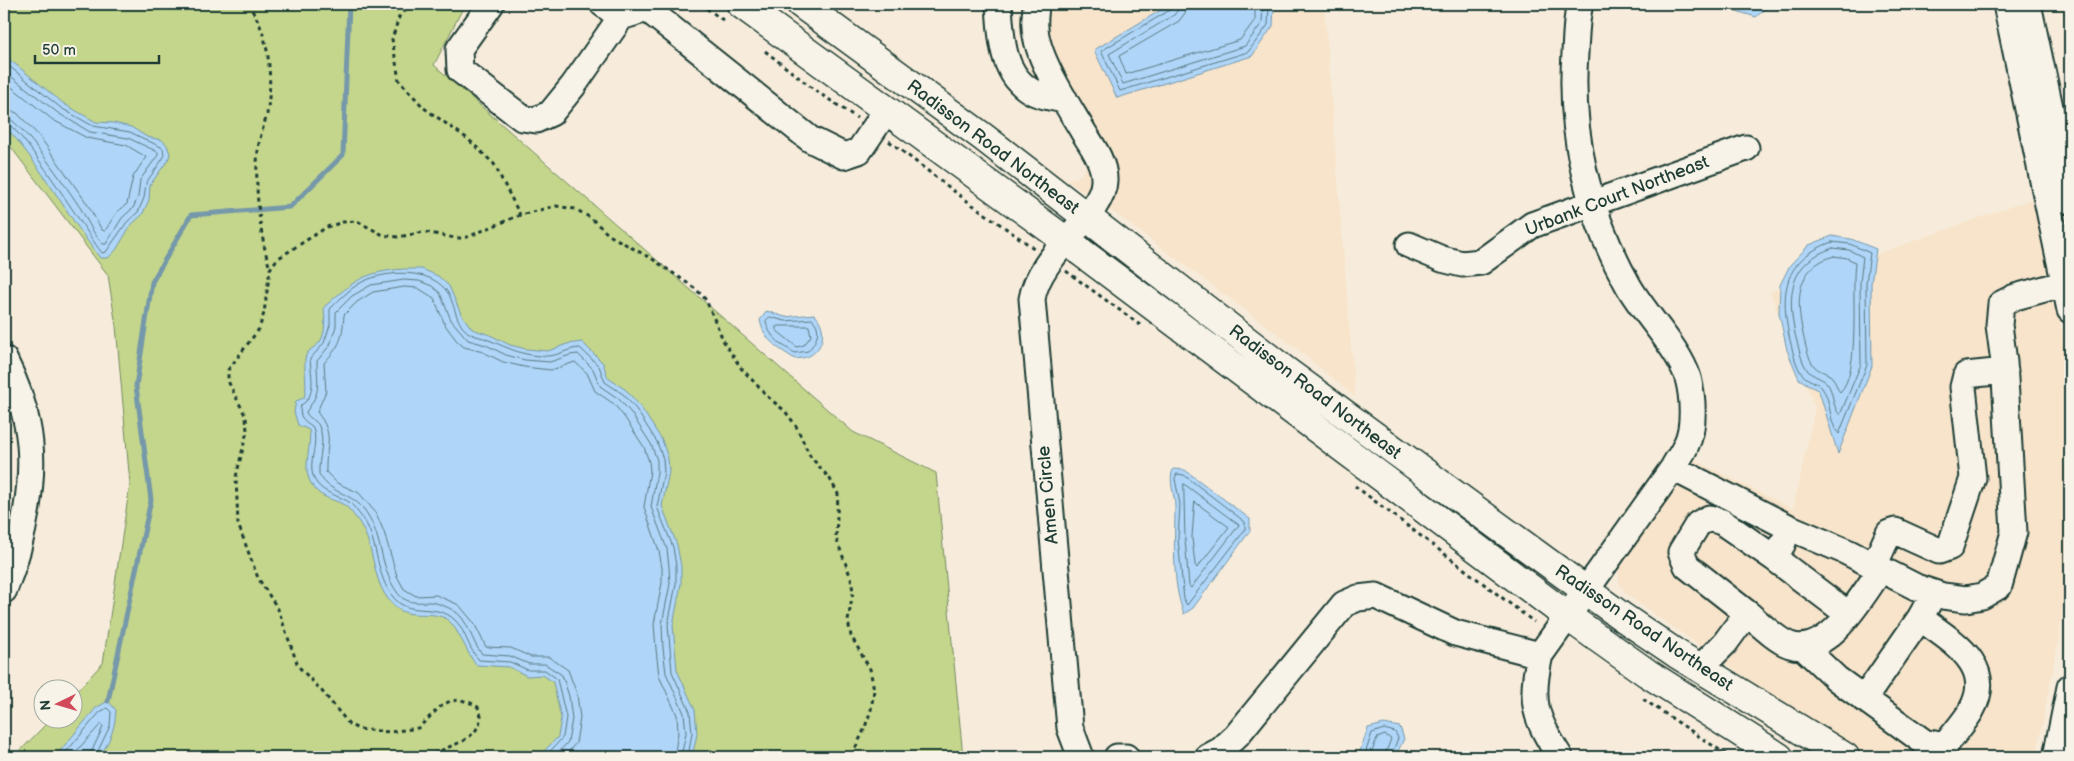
<svg xmlns="http://www.w3.org/2000/svg" width="2074" height="761" viewBox="0 0 2074 761" font-family="'Balsamiq Sans',sans-serif">
<style>
.built{fill:#f7e4cb}
.green{fill:#c4d68b;stroke:#728a60}
.water{fill:#afd5f8;stroke:#7598aa}
.lines{fill:none;stroke-linecap:round;stroke-linejoin:round}
.shore{stroke:#597a82;stroke-width:1}
.stream{stroke:#7598aa;stroke-width:5}
.minor-casing{stroke:#1f3d34;stroke-width:29}
.major-casing{stroke:#1f3d34;stroke-width:31}
.path{stroke:#1f3d34;stroke-width:3;stroke-dasharray:4 4;stroke-linecap:butt}
.minor{stroke:#f7f3e8;stroke-width:25}
.major{stroke:#f7f3e8;stroke-width:28}
.labels{text-anchor:middle;dominant-baseline:central;stroke-width:4.5;stroke-linejoin:round;paint-order:stroke}
.street-label{font-size:18px;fill:#1f3d34;stroke:#f7f3e8}
</style>
<rect width="100%" height="100%" fill="#f7ecdb"/>
<filter id="ink" filterUnits="userSpaceOnUse"><feTurbulence type="fractalNoise" baseFrequency=".02" numOctaves="2"/><feDisplacementMap in="SourceGraphic" scale="10" xChannelSelector="R" yChannelSelector="G"/><feConvolveMatrix kernelMatrix="1 2 1 2 8 2 1 2 1" color-interpolation-filters="sRGB"/></filter>
<g filter="url(#ink)">
<path class="built" d="M1025,4H1324L1355,397L1296,348L1120,217L1057,174L1067,179L1076,178L1084,171L1087,160L1042,82L1031,79Z
M2032,199L2060,320L2070,379V561L2057,649L2036,757H1869L1773,697L1627,595L1619,583V564L1691,458L1793,509L1815,408L1770,292Z"/>
<path class="green" d="M4,4H465L434,65L853,432L936,473L963,757H14L51,719L72,718L73,695L103,663L130,484L116,326L108,275L4,138Z"/>
<path class="water" d="M1171,4H1274L1273,26L1252,56L1117,98L1094,50Z
M1731,4H1771L1756,17L1736,11Z
M4,55L64,104L96,122L114,123L131,127L147,137L162,140L167,145L170,154L168,160L150,185L149,200L142,215L131,225L116,250L108,258H100C67,215 41,165 4,125Z
M1832,236L1851,239L1876,249L1871,284L1872,366L1838,454L1819,391L1799,379L1787,350L1779,313L1780,285L1790,265L1809,245Z
M404,269H422L438,276L449,286L461,314L472,329L490,335L510,345L526,349L548,351L567,344L582,342L603,363L608,378L626,390L640,406L662,440L668,458L669,472L662,506L677,545L681,566V584L673,625L677,670L695,710L697,734L692,757H538L558,737L561,718L553,682L543,675L527,676L509,667L476,665C467,653 458,628 448,620C432,609 412,620 397,608C370,587 377,548 359,522C356,518 351,511 347,507C334,497 318,501 309,479C303,466 312,446 309,430L298,425L294,412L296,401L304,398C308,384 304,373 305,359C306,350 315,348 320,342C326,333 325,318 324,307C354,281 363,272 404,269Z
M767,311L785,317L814,314C826,325 826,345 811,355C807,358 800,358 795,359C778,348 764,341 760,320Z
M1173,469L1185,470L1250,519V531L1193,608L1184,614C1171,581 1175,542 1175,507C1175,493 1168,483 1173,469Z
M108,701L116,710C115,729 110,741 99,757H55L96,708Z
M1384,724L1400,727L1404,739L1395,757H1358L1368,728Z"/>
<g class="lines">
<path class="shore" d="M1173,4L1170,10L1101,51L1120,91L1248,52L1268,25L1269,4
M1179,4L1178,10L1174,15L1109,54L1123,84L1245,46L1262,23L1263,4
M1187,4L1185,13L1179,21L1119,56L1126,74L1240,40L1255,20V4
M4,62L61,108L93,126L130,132L163,148L164,157L146,183L144,198L138,212L127,222L106,252L102,253C86,233 21,124 4,122
M4,71L58,113L90,132L128,138L158,152V155L140,180L138,197L133,208L122,218L106,244H103C93,234 88,221 81,209C70,192 19,117 4,116
M4,81L53,120L87,138L126,145L146,157L133,177L127,204L116,213L105,231L102,230L86,202L40,137L17,113L4,108
M1832,242L1850,244L1870,253L1866,283L1867,365L1839,434C1828,423 1832,400 1822,388C1818,382 1808,381 1803,375C1795,367 1792,347 1789,336C1780,291 1784,259 1832,242Z
M1833,248L1849,250L1863,257L1860,283L1861,364L1840,415C1832,407 1834,392 1827,383C1822,378 1812,376 1808,371C1801,362 1798,345 1795,334C1787,295 1789,262 1833,248Z
M1834,256L1847,258L1855,262C1851,293 1861,372 1840,392C1836,388 1836,381 1831,376C1826,372 1818,371 1814,366C1808,359 1805,343 1803,334C1796,301 1795,267 1834,256Z
M770,317L785,321L812,319C823,329 816,342 808,351L795,353C783,346 768,337 766,321Z
M779,326H809L811,336L804,345L797,347L776,330V327Z
M1177,474L1184,475L1245,522V530L1187,605L1184,600L1178,539L1180,504L1175,479Z
M1184,484L1239,525L1191,588L1189,586L1185,539Z
M1195,502L1229,527L1197,568L1195,565L1192,538Z
M62,757L100,712L107,708L111,712L110,726L95,757
M71,757L101,724L103,727L89,757
M545,757L563,737L566,717L557,679L545,670H528L510,662L479,660C467,648 465,625 450,616C431,604 409,616 394,598C375,576 379,543 364,520C360,515 354,506 349,502C336,494 319,493 313,476C308,460 319,446 313,427C304,420 298,418 301,405C317,396 311,375 310,359L324,343L330,325V309C341,298 354,284 369,279C391,271 428,269 445,289C456,301 454,326 471,334C476,337 483,337 489,340C508,348 525,357 547,356C559,356 568,348 580,348L599,366L605,382L623,394L636,409L657,442L663,459L664,472L657,507L673,547L676,566V584L668,625L670,648L672,672L690,712L692,733L688,757
M554,757L568,742L572,719L569,696L562,675L545,664H529L510,656L482,654C471,642 469,619 453,610C447,607 438,603 432,602C418,602 406,605 397,592C379,567 383,533 363,508C348,491 330,494 319,474C318,458 326,441 319,426C316,419 308,419 306,412C322,390 317,386 317,361L330,345L336,326V312L352,296L371,285L404,280L419,281L432,286L440,293L451,320L468,340L486,345L506,355L525,360L550,362L570,355L578,354L593,369L600,386L619,399L631,413L651,444L657,460V472L651,507L667,549L669,567L670,584L662,624L663,648L666,673L684,713L686,733L681,757
M564,757L576,743L580,718L577,694L568,670L549,657H531L511,648L486,647L474,623L459,605L436,595L416,596L404,589L397,576L384,532L376,513L359,493L337,483L326,472C325,446 336,436 317,412L326,391L324,363C341,344 342,340 344,315L357,302L373,292L404,287L418,288L434,298L445,325L457,341L464,347L483,352L503,362L524,367L551,370L575,362L587,373L595,391L614,404L625,418L644,447L649,462L650,471L644,507L659,551L662,568V583L654,624L656,649L659,676L677,715L678,733L674,757
M1364,757L1372,733L1384,729L1395,732L1398,738L1391,757
M1370,757L1377,738L1385,735L1391,739L1384,757"/>
<path class="stream" d="M108,701L151,500L136,386L152,282L191,215L290,207L343,155L349,4"/>
<g class="minor-casing">
<path id="minor" d="M491,4L459,49L460,70L522,118L536,120L551,113L573,86L621,17L647,9
M603,4L621,17
M650,4L647,9L810,139L844,156L859,151L886,111
M999,4C1001,35 1001,77 1035,93C1044,97 1055,98 1065,100
M1036,4C1036,11 1034,19 1035,27C1036,58 1068,105 1084,133C1093,147 1105,164 1104,181C1103,216 1039,253 1032,299L1070,728L1081,757
M2006,4L2070,310
M2028,4L2070,201
M1409,245L1442,259L1462,264L1481,262L1532,225L1746,148
M4,359C14,379 23,402 27,424C38,475 23,543 4,590
M1673,468L1788,527L1847,552L1916,587L1943,596L1966,599L1982,596L1999,586L2014,532L2004,362L1999,325L2001,304L2015,297L2070,282
M1783,543L1774,558L1848,614
M1874,566L1889,533L1895,531L1939,551L1950,547L1973,478L1963,387L1966,375L2005,371
M1747,613L1687,566L1681,552L1698,524L1709,518L1722,522L1774,558
M1804,648L1837,679L1924,742L1945,746C1953,734 1964,723 1971,711C1997,665 1951,641 1920,618L1934,593
M1700,668L1725,643L1747,613C1758,622 1777,641 1790,645C1828,658 1862,596 1881,569
M1864,699L1920,618
M1117,757H1126
M1208,757L1221,750L1237,735L1344,604L1358,598L1376,596L1455,633L1540,655
M1560,757C1535,718 1529,702 1540,655L1673,468C1677,460 1683,453 1686,445C1695,427 1693,397 1688,378C1679,348 1644,314 1628,285C1588,214 1569,134 1575,53C1576,36 1576,19 1580,4
M2056,757L2070,687"/>
</g>
<g class="major-casing">
<path id="major" d="M741,4L1065,240L1567,616L1647,673L1779,757
M801,4L983,137L1287,372L1621,616L1677,654L1845,757"/>
</g>
<path class="path" d="M247,4C270,30 273,80 267,114C264,126 259,138 258,151C254,186 260,236 270,269
M411,4L399,17L392,39L399,80L424,108L468,139L494,164L520,215
M700,4L726,22
M765,51L816,91L857,118
M889,141L963,198L1035,249
M1066,271L1140,325
M1355,486L1534,622
M1643,699L1730,757
M426,757L463,741L474,733L479,725L481,716L478,707L471,703L461,700L450,701L440,707L418,728L390,732L358,729L349,724L321,690L298,666L278,609L258,578L238,524L236,477L247,431L246,417L228,381V370L259,329L264,313L270,269L277,259L327,227L343,222L357,221L383,235L398,237L425,232L455,238H465L520,215L556,206L575,209L591,218L609,235L654,260L696,289L706,300L724,342L741,368L769,398L785,411L796,426L810,456L830,479L838,494L836,538L851,578L853,592L848,621L851,636L870,669L874,690L871,710L864,730L851,757"/>
<use href="#minor" class="minor"/>
<use href="#major" class="major"/>
</g>
</g>
<g class="labels">
<g class="street-label">
<text transform="translate(993 147) rotate(37)">Radisson Road Northeast</text>
<text transform="translate(1617 196) rotate(-21)">Urbank Court Northeast</text>
<text transform="translate(1315 392) rotate(37)">Radisson Road Northeast</text>
<text transform="translate(1048 495) rotate(-95)">Amen Circle</text>
<text transform="translate(1644 628) rotate(34)">Radisson Road Northeast</text>
</g>
</g>
<rect width="2074" height="761" fill="none" stroke="#f7f3e8" stroke-width="20"/>
<rect x="10" y="10" width="2054" height="741" fill="none" stroke="#1f3d34" stroke-width="2" filter="url(#ink)"/>
<g transform="translate(58 704) rotate(265)"><circle r="24" fill="#f7f3e8" stroke="#a1aaa0"/>
<path d="M0-4L9 19L0 12L-9 19Z" fill="#d1495b"/>
<text y="-8" font-size="14" font-weight="bold" text-anchor="middle" fill="#1f3d34">N</text>
</g>
<path d="M35 55v8h124v-8" fill="none" stroke="#1f3d34" stroke-width="2.5"/>
<text x="42" y="55" font-size="15" fill="#1f3d34" stroke="#f7f3e8" stroke-width="4" paint-order="stroke">50 m</text>
</svg>
